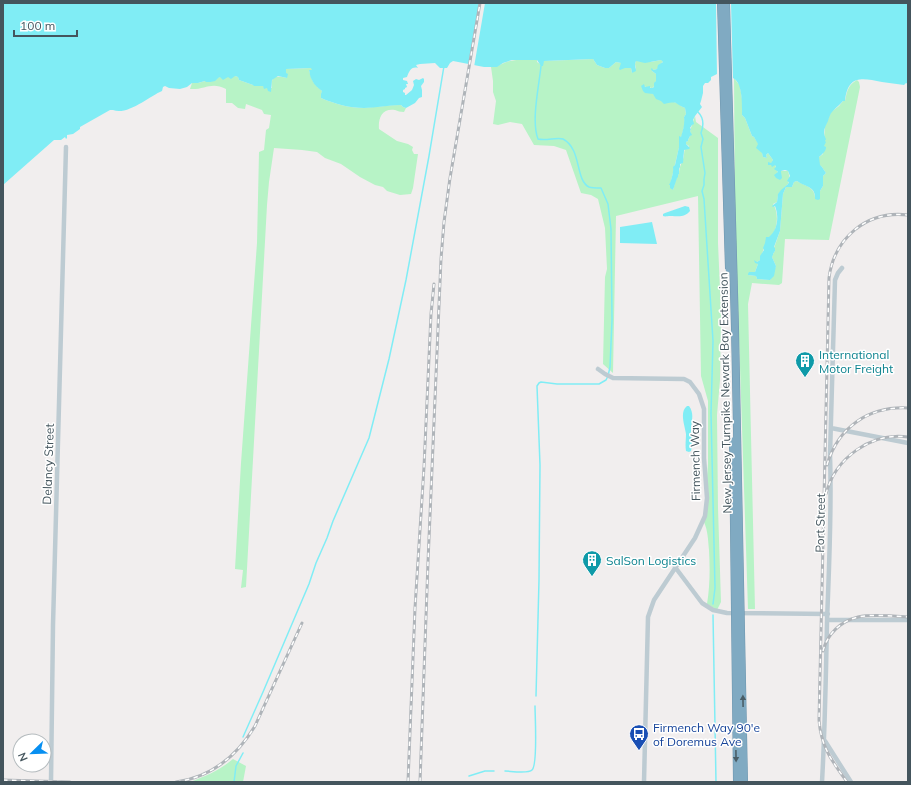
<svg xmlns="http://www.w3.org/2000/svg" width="911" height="785" viewBox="0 0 911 785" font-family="Mulish,sans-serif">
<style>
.green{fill:#b7f3c6}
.water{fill:#80edf5}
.pier{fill:#f1eeee}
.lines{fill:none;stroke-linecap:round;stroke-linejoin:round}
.stream{stroke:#80edf5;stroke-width:1.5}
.minor{stroke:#bdcbd2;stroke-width:4.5}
.rail-casing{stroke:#afb4b9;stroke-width:3}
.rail{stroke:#fff;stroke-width:1.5;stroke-dasharray:4.5;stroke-linecap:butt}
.highway-bridge-casing{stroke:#6c95ae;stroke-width:8;stroke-linecap:butt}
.highway-bridge{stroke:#80aac2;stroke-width:7}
.oneway{fill:#4a5e67}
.labels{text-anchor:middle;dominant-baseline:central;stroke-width:3;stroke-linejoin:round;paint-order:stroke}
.culture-label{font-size:12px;fill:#0d838f;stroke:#fff;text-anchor:start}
.street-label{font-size:12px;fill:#44555d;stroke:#fff}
.transit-label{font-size:12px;fill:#164399;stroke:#fff;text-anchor:start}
</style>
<rect width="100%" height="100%" fill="#f1eeee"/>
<path class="green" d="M593,59L597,65L605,68H609L616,62L621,63L625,68H631L632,73L636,68L635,64L636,61L651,62L661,60L663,61L657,69L653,70L652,71L656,74C656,79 657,85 652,88L641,86L653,94L679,104L681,106L685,108L686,114L684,117L685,122L672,177L670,185L673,190L677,175L679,174C679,167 682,163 684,156C684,154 684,152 685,149H689V146L686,144V142L688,141V140L691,134L690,131L695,116L696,122L718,138V243L721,313L720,380L717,415L718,508L721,602L717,610L707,604C710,586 710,568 709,550C708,540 708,531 704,522L708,464V401L701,376L698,196L616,216L613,373L603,364L605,277L607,269L605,228L598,199L591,195L581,193L566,150L554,146L534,145L522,124L510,122L498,125L493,124L496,101L493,92V81L491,67C498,67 502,63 510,61C518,59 528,60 537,60V62L540,64L544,61Z
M312,68V70H309C310,74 312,80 314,83C316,86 320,89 322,91L321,98C335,104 349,108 364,108C377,107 389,105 401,105L403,107L406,108L404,112C400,112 398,111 395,110C382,108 378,118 379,129L397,141L408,144L413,147L412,150L414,154H418L413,188L411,194L400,195L387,191L383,187L375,185L360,177L341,164L325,158L317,152L302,150L274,148L269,182L267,205L246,587L241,588L243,570L235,569L241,463L257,243L259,152L264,150L266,130L269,128L271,115L264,114L262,110L246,104L245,109L238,108L232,103H226V89C211,81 205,90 190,89L192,83H198L220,77L235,76L238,77L239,80L253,85L263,86L266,88H272C270,75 277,76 287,78L285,69Z
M734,78L740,86L742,99V115L745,118L752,136L754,137C758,143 762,149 763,157L767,158L766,155L768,153L773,160L771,164L775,165L778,173L781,172V171H788C793,187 783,185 778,195C778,196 777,200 777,202L773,204C778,211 778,224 774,232C772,236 768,238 766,242C764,248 762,254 760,260L757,262L758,264L755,272H751L748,275L756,276L757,279L770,280L776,266L772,257L773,254L775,251L774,248L780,231L783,194L786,187H792L794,182L797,181C804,186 814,186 815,197L820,199V191L823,186V176L826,173L822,167L819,165V157L823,154L825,126L831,112L839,106L843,101H845C847,91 848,85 857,80L859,82L860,87L829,240L785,239L782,283L779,285L752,283L748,304L755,609H748L735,215Z
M233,759L246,766L243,782H190C206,776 220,770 233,759Z"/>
<path class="water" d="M3,3H908V84L906,83L904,85C897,84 889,83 882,82C861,78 848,75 845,101H843C840,105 835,108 832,112C830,114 829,118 828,121C825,127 822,132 826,139L825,141L826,142L824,146L826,147C826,152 822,154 819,157L820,165L822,167L826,173L823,176V186L820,191V199L818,200L815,199C816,186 805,187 797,181L794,182L792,187H786L783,194L780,231L774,247L775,248V251L773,254V255L772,257L776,266L774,276L770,280L757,279L756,276L748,275V274L749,272H755L758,264L755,263L754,260L757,262L760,260V256L764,250L763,248L765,243L766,237H769C778,230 779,216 775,206L773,207L772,206L777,202L778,194L781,190L788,184L789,182L787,181L790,176L788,171L785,170L781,171V172L782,178L780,180L776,178L774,175L778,172L777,171L774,169L776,167L775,165L772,167L771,165H768V162L771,163L773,160L768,153L766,155L767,158L763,157L762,153L756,148L758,144L754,137L752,136L745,118L742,115C742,105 743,83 733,78C729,75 722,75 717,74L711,77V80L708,83H705L703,86V93L701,101L700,104L702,107L695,116L693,120L694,124L692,125L690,128L691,129L690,131L692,135L690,136L688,140V141L686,142V144L690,148L689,149L684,150V151L683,163L680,164V167L679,169V174L678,175V177L677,178L673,190L670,188V185H669C671,182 674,171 673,167L675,165L679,147V136L681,137C683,130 685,124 684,117L686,114L685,108C673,103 679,101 664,104L661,101L656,99L653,94L645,93L643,91L641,86L644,84L645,87L650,86V88H652L654,87V83L656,81V74L652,71L651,69L652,68L653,70L657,69L658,65L663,62L661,60L645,63L636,61L635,64L636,71L632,73L631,68H625L620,70L619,69L621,63L616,62L609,68H605L597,65L593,59L544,61L543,66H541L537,60H512L503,63L497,67H484L453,61L450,63L447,68H440L435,63L420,64L416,65L418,68C411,66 409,72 407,77L403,78V80L407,81L408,84H406L407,87L405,88V89L403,90V92L405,93V95H406L412,90L414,85L413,81L416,79L419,80L423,78L424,79V82L421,86L422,90V97L419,98L415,103L406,108L403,107L401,105C389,105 376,108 364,108C349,108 335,104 321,98V94L322,91C318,88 314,85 312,80C310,77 310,74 309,70H312L311,68L286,69V73L288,74L287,78L278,76L272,80L271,92L268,91L267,88L264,89L263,86H254L253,85L239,80L238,77L235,76L231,79L228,77L223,80L220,77C217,78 217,80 215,81C212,82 209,82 206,82L205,81L198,83H192L187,87L180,89L169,88L165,86L163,87L162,91C150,96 127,116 113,110H110L80,127V129L73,134L67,135V138L66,139L65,137L61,140H54L3,185Z
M685,206L689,207L690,211C684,218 679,216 670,216C668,216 665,217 663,216V214L665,213Z
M652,222L657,244L620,243V227Z
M687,406H689C695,414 691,422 691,431C691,438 693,444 691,451L689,452L686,451C685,445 686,440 686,434C685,426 679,412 687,406Z"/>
<path class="pier" d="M479,3H485L474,67L468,66Z
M716,3H731L733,80L717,76Z"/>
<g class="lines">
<path class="stream" d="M698,112C704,118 704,125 701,133L703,139L701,147L705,173L704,179V185L702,191L704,199L713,341L711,413L715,588L713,604
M713,615L716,782
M536,696L539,580L540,465L537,386L539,383L541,382L557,384H599L606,380L608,376L610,367L612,320L611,229L608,204L601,188C597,188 592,188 589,187C575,180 582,149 563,139C557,137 546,141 538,139C531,121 539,86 541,66
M243,737L263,692L309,584L316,563L327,538L333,521L369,438L389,359L406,280L429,156L444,66
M505,771C510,771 528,774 532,770C538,765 535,716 535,706
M469,776L485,771H494
M234,782L236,766L243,753"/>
<path class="minor" d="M598,369L605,374L613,378L684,379L690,382L699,394L704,409V458L707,498L705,516L695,538L654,600L648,617L644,782
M831,428L908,443
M675,567L702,603L713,610L727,613L828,614
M827,620H908
M825,741L851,782
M51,782L53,625L66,147
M822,782C825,729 826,675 827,622C829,566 832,511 830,455L835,280L838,273L842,268"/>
<g class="rail-casing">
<path id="rail" d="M827,465C838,427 869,406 908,408
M826,494C835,458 871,432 908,437
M823,651C827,634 841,621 858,617C871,614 894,616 908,617
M3,780L70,782
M176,782C211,777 237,756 255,726L302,623
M408,782L415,608L424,467L431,314L434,284
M420,782L428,562L441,259L444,222L450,178L480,3
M847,782C832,761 821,747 819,720L829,278C834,238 867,210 908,215"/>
</g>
<use href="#rail" class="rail"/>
<g class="highway-bridge-casing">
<path id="highway-bridge" d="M721,3L729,269
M726,3L735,328L744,782
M733,441L737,782"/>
</g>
<use href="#highway-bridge" class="highway-bridge"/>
</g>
<defs><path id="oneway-solid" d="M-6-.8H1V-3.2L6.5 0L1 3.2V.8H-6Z"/></defs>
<g class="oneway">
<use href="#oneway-solid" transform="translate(743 701) rotate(-91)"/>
<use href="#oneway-solid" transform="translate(736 756) rotate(89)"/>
</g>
<defs>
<g id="building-pin" transform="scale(1)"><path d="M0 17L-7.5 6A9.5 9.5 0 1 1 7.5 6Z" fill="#0f9aa8" stroke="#fff"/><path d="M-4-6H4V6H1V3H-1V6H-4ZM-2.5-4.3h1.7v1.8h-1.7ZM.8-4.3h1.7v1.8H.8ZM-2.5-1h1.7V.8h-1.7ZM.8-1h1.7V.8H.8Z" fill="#fff"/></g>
<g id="bus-pin" transform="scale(1)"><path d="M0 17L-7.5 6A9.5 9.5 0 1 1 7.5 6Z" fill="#1a4fb4" stroke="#fff"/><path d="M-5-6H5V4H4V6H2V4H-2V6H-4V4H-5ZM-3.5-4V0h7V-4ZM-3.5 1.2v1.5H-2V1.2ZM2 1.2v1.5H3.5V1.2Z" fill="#fff"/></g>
</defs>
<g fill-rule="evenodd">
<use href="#building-pin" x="805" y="361"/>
<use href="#building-pin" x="592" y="560"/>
<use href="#bus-pin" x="639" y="734"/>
</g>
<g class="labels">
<g class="culture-label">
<text x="819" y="354">International<tspan x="819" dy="14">Motor Freight</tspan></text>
<text x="606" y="560">SalSon Logistics</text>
</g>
<g class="street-label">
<text transform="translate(725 393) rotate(-91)">New Jersey Turnpike Newark Bay Extension</text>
<text transform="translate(695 461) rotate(-91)">Firmench Way</text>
<text transform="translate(48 464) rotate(-88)">Delancy Street</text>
<text transform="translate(820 523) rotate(-89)">Port Street</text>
</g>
<g class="transit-label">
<text x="653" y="727">Firmench Way 90'e<tspan x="653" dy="14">of Doremus Ave</tspan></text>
</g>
</g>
<rect width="911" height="785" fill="none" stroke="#44555d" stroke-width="8"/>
<g transform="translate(32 753) rotate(247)"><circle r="19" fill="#ffffff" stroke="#b4bbbe"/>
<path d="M0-3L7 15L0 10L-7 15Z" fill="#078ff1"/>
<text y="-6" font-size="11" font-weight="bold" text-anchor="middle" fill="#44555d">N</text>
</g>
<path d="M14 30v6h63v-6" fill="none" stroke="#44555d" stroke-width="2"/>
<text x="20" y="30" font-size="12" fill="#44555d" stroke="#ffffff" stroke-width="3" paint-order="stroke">100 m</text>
</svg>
